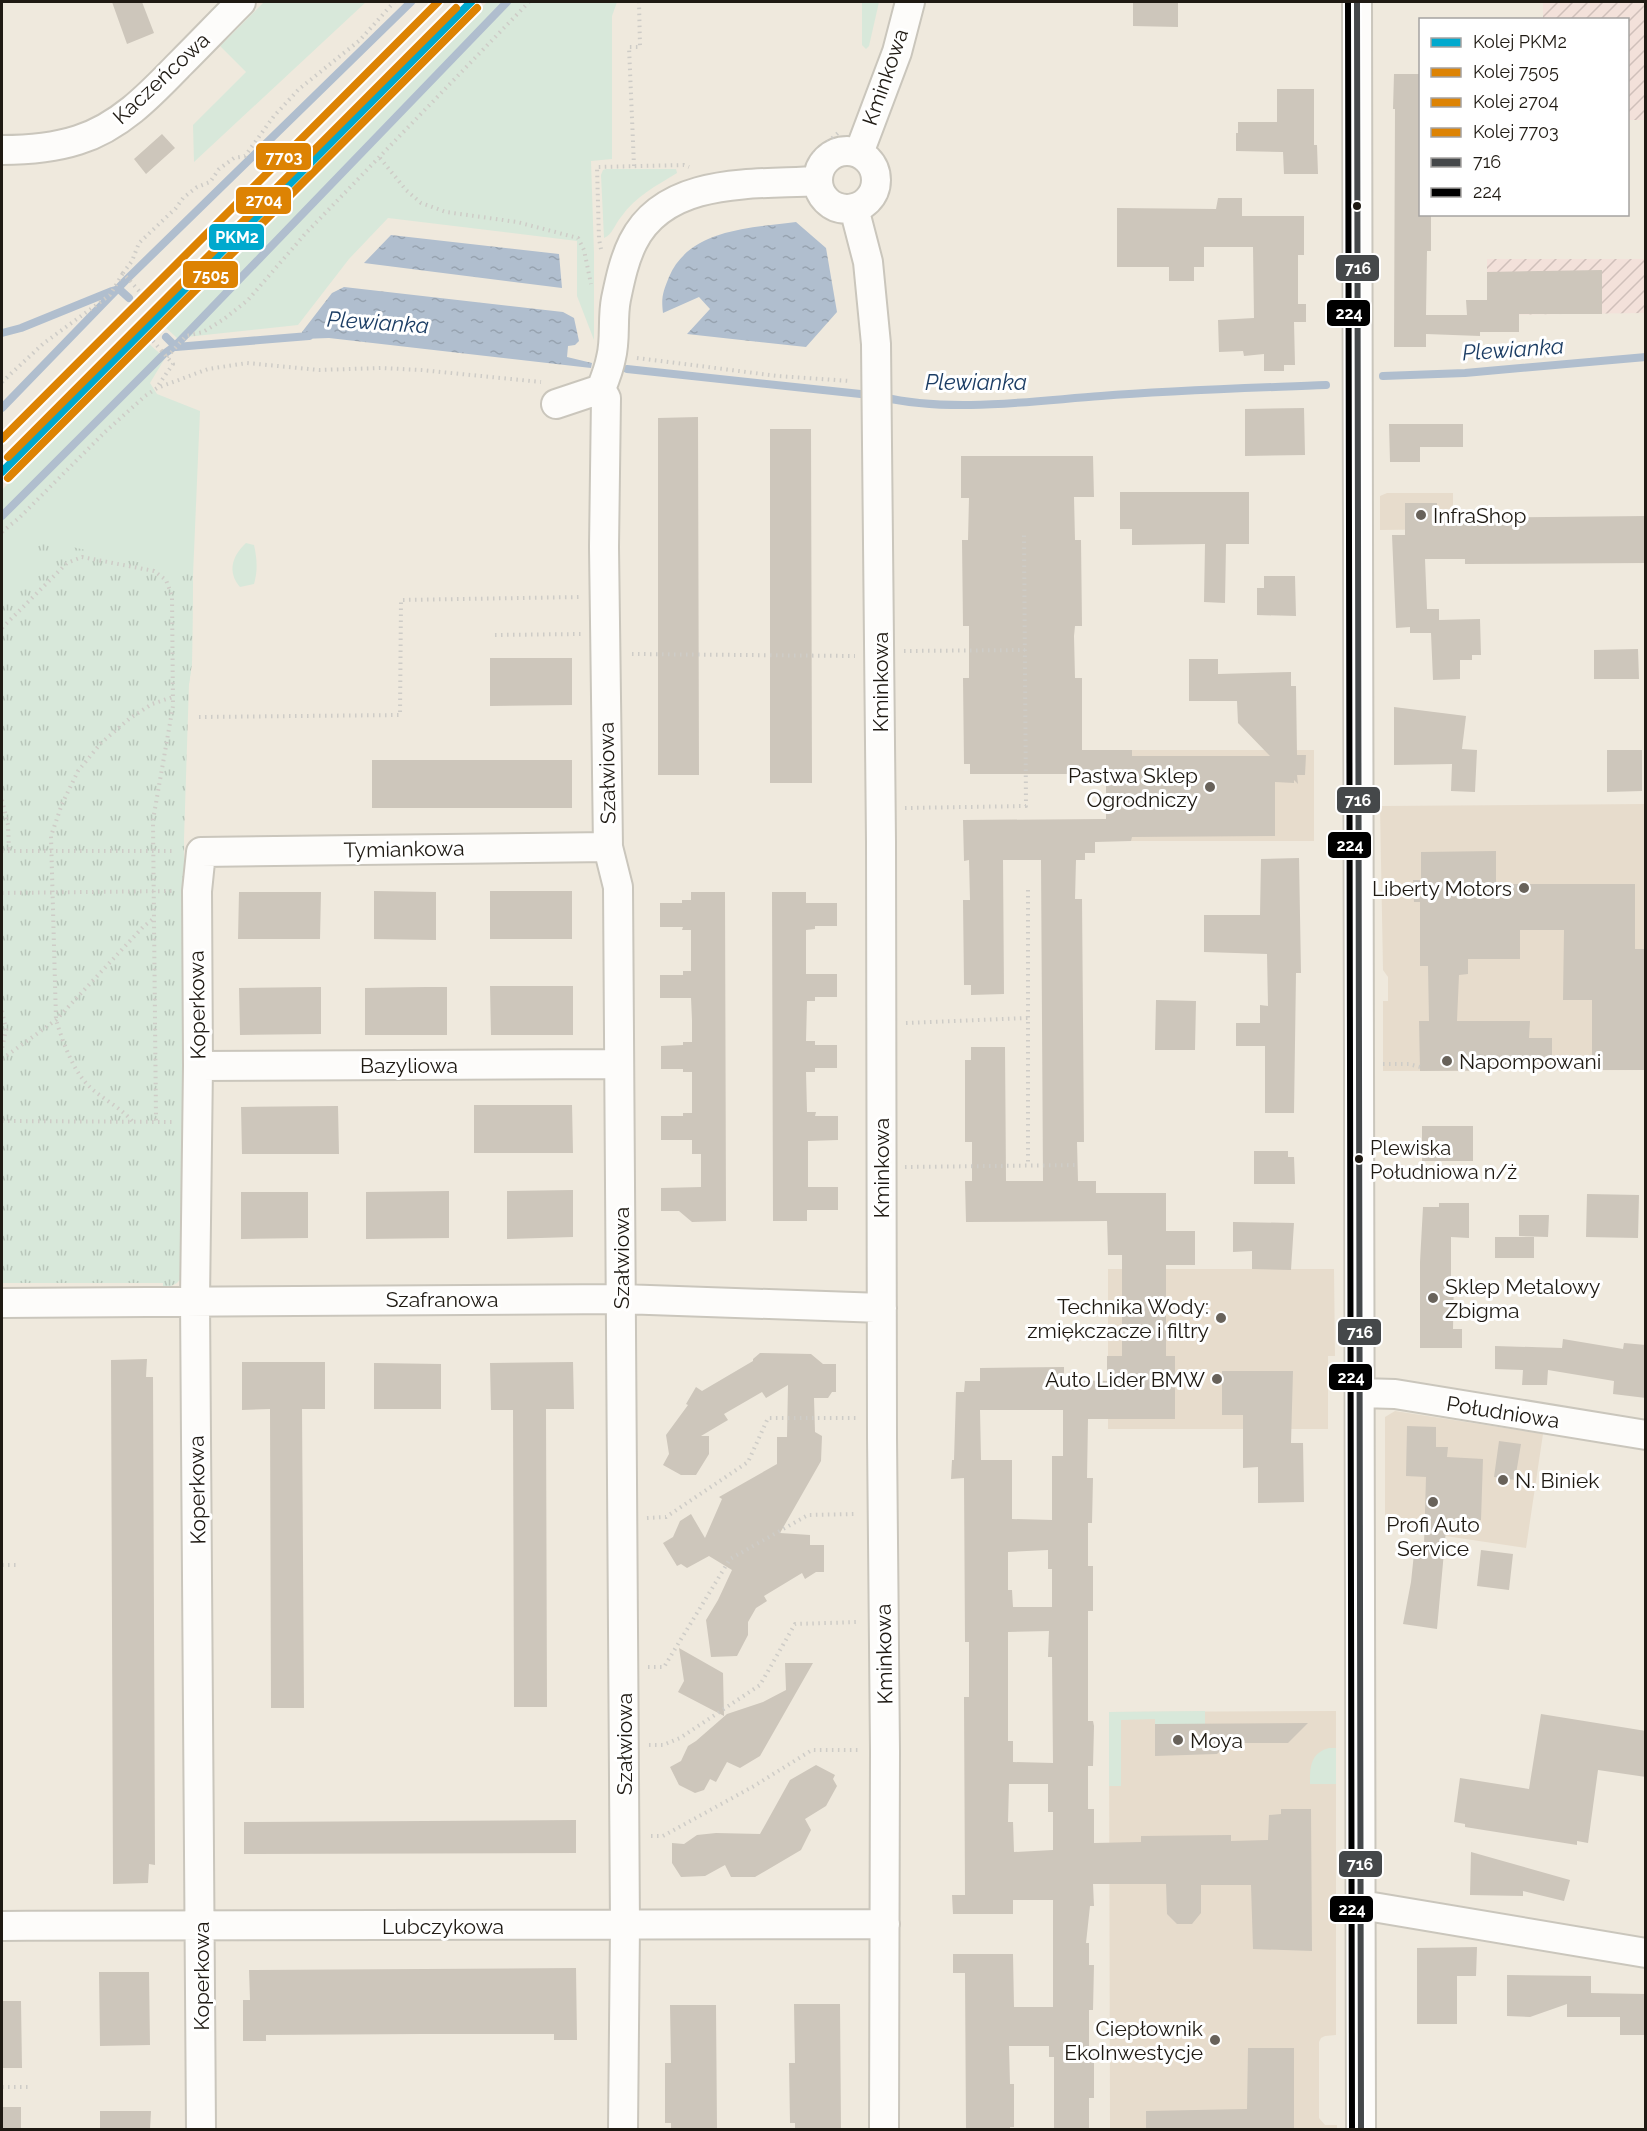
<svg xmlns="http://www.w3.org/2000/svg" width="1647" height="2131" viewBox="0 0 1647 2131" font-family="Raleway,sans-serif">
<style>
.commercial{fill:#e7dccc}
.industrial{fill:url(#industrial-furrows)}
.grass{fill:#d8e8da}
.park{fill:url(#park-tufts)}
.water{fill:url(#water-ripples)}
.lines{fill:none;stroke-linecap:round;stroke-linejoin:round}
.stream{stroke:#b0bece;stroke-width:8}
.building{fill:#cdc6bb;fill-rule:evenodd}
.minor-casing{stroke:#cac6bc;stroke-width:32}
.path{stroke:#ceccc7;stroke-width:4;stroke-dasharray:1.5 4.5;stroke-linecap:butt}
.minor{stroke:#fdfcfa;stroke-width:28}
.bus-1-casing{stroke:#fff;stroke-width:10}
.bus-2-casing{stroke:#fff;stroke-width:10}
.bus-1{stroke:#45484a;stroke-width:6}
.bus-2{stroke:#000;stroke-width:6}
.rail-1-casing{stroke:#fff;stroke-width:12}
.rail-2-casing{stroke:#fff;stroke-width:12}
.rail-3-casing{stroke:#fff;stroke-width:12}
.rail-4-casing{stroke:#fff;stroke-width:12}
.rail-1{stroke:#00a9ce;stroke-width:8}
.rail-2{stroke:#dd8303;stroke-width:8}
.rail-3{stroke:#dd8303;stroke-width:8}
.rail-4{stroke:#dd8303;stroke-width:8}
.bus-dot{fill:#1f1a13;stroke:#fff;stroke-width:2}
.poi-dot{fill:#68625a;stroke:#fff;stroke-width:2}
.labels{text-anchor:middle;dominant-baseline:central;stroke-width:6;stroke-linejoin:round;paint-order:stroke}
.bus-label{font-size:20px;fill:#1f1a13;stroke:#fff;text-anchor:start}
.street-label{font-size:21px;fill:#1f1a13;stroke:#fff}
.poi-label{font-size:21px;fill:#1f1a13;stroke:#fff;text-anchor:start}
.water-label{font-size:22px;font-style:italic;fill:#1c3d64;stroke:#fff}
.line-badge{stroke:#fff;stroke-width:2}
.badge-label{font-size:16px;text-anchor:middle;font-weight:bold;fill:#fff}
</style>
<defs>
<pattern id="industrial-furrows" width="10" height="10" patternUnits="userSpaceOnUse" patternTransform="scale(1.5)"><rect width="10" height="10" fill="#f3e1da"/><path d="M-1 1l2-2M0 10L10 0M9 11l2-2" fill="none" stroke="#d0c0ba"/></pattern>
<pattern id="park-tufts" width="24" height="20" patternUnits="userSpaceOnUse" patternTransform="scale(1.5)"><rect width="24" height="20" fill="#d8e8da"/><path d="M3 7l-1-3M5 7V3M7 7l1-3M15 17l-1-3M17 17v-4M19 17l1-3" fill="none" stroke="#b9c6ba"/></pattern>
<pattern id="water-ripples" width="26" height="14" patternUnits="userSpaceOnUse" patternTransform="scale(1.5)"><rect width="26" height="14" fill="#b0bece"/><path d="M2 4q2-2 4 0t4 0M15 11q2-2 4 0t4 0" fill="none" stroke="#97a3b0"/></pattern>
</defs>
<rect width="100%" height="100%" fill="#efe9dd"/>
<path class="commercial" d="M1387,493H1453V529L1380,530V496Z
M1106,750H1314V841H1106Z
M1645,804V1070L1383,1071V1001H1388V977L1383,970L1380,806Z
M1108,1269H1334L1335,1356H1328V1429H1108Z
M1395,1411L1543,1434L1526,1548L1385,1527V1417Z
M1336,1711V2035L1325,2036L1321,2038L1319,2042V2118L1325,2125H1337V2129H1110L1109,1712Z"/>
<path class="industrial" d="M1543,2H1645V120H1628V20L1543,19Z
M1487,259H1645V313L1487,315Z"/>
<path class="grass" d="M264,2H366L194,162L193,125L246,72L220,46Z
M487,2H617L612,16V159L591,161L594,253V340L577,296V241L388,218L349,259L298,325L177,338L165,327Z
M862,2H879L869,46L866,49L862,45Z
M606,169H676L677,173C656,186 636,196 621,217C615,224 612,235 604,238L601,175L603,170Z
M148,343L165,358L150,383L157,394L200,411L193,575L192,663L189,684L2,623V490Z
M246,543L254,545C257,558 258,571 254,584L240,587C227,572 232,556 246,543Z
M1205,1711V1724H1155V1719L1121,1720V1786H1109V1712Z
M1329,1748H1336V1784H1310C1310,1768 1310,1753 1329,1748Z"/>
<path class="park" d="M38,539L193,575L192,663L189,684L184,839L186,1118L184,1275L177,1283L163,1290V1283H2V596L35,563Z"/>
<path class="water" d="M796,222L826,248L837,312L806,347L687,334L710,309L699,297L663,313C661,297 663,292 669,277C689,229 751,228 796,222Z
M391,235L559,254L562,288L364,263Z
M344,287L563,312L574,318L579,341L575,345L568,346L567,357L592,363L591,368L329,338L302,339V332L332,293Z"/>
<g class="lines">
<path class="stream" d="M2,333L21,328L112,291L119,289L129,298
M166,337L176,347L309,336
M627,369L870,395
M1383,376L1465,373L1646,357
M882,397C950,413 1032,401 1101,396C1176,390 1251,388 1326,385
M2,408L127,279L411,2
M2,516L164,354L175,346L507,2"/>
</g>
<path class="building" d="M112,2H142L154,33L127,44Z
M1133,3H1178V27L1133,26Z
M1394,74H1420V214H1431V251H1427L1426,315H1467L1466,300H1487V272L1602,270V314H1519V332H1480V336L1426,334V347H1394L1395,109H1393Z
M1277,89H1314V145H1317L1318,174H1284L1283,152L1236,151V133H1238V122H1277Z
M162,134L175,148L146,174L134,159Z
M1218,198H1242V216H1304V255H1298V304H1306V322H1294L1295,365H1284V371H1264V354L1244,356L1243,351L1219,352L1218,320L1254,318L1253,247H1204V267H1194V281H1169V267H1117V208L1216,209Z
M1304,408L1305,455L1245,456V409Z
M698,417L699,775H658V418Z
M1389,424H1463V447H1420V462H1390Z
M770,429H811L812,783H770Z
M961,456H1093L1094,497H1074L1075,540H1081L1082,626H1075L1074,636L1075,678H1082V750H1132V756H1270L1238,723L1237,701H1189V659H1218V674L1291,672V686H1296L1297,755H1306L1305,775H1297L1298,784L1294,780V783L1275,782V836L1132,837L1131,841L1095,842V853H1085V860H1076L1075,899H1082L1084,1142H1077L1078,1181H1096V1193H1166V1231H1195V1265H1166V1356H1175V1419H1088L1087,1478H1093L1092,1523H1088V1566H1093V1611H1088V1721H1093L1094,1726L1093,1766H1088V1809H1094V1843L1141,1842V1836L1231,1835V1841L1268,1840L1269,1815L1281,1814V1809H1311L1312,1951L1253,1949L1251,1885H1201V1913L1192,1924H1177L1167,1914L1166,1884H1093L1094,1906H1090L1086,1943H1089V1965H1094L1093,2010H1089V2053H1094V2098H1089V2130H1054V2057H1049V2046H1009L1010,2084H1014V2127H1010V2130H966L965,1973H953V1954H1013L1014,2007H1053V1900H1013V1914H953L952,1895H965L964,1697H969V1642H965L964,1478L951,1479L952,1460H954L956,1392H964L965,1381H980V1368L1064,1367V1380L1107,1381V1356H1122V1255H1108L1107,1221L966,1222L965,1181H972V1142H965V1060H971V1047H1005L1006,1181H1043L1041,860H1003L1004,994L971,995V985H964L963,900H970L969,860L964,861L963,820L1106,819V774H970V764H964L963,678H969V626H963L962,540H968L969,498H961ZM980,1410H1063V1456H1052V1520L1012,1519V1460H981ZM1048,1550V1569H1052V1607H1013L1012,1590H1008V1552ZM1049,1631L1048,1657H1052L1053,1763L1013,1762V1741H1008V1632ZM1009,1784H1048V1812H1053V1850L1014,1852L1013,1822H1008Z
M1120,492H1249V544H1226L1225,603L1204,602L1205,544L1132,545V529H1120Z
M1405,503H1437V518L1646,516V563L1465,564V559H1425L1427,609H1439V620L1480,619L1481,655H1472V660H1460V679L1433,680L1431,633H1410V627L1396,628L1392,535H1405Z
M1264,576H1295L1296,616L1257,615V588H1264Z
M1638,649L1639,679H1594V650Z
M490,658H572V705L490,706Z
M1394,707L1466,716L1462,749L1477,750L1475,792L1451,791L1452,764L1394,765Z
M1607,750H1642V791L1607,792Z
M372,760H572V808H372Z
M1496,851V884H1635V949H1646V1070H1592V1000H1563L1564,930H1520V959H1468V974L1459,975L1457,1021H1530L1529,1038H1552V1070L1420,1071L1419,1021H1429L1428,966H1420V902H1414L1413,880H1421V852Z
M1299,858L1301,973H1296L1294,1113H1265V1046H1236V1023H1260V1005L1268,1006L1267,954L1204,952V915H1260L1261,859Z
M374,891L436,892V940L374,939Z
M490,891H572V939H490Z
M239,892H321L320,939H238Z
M691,892H725L726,1221L692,1222L679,1211H661V1188L701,1187V1154H692V1140H661V1116H683V1113H692V1072H683V1069H661V1046L683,1045V1042H692V1020L691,998H660V975H683V971H691V930H682L683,927H660V903H682V900H691Z
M772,892H806V903H837V926H815V929L806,930V974H837V997H815V1001H807L806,1041H815V1045H837V1068H815V1072H806L807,1112H816L815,1116H838V1140L808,1141V1187H838V1210H807V1221H773Z
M490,986H573V1035H491Z
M321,987V1034L240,1035L239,988Z
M426,987H447V1035H365V988Z
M1156,1000L1196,1001L1195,1050H1155Z
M474,1105H572L573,1153H474Z
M338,1106L339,1154H242L241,1107Z
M1422,1126H1473V1161H1422Z
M1254,1151H1288V1157H1294L1295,1184H1254Z
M573,1190V1237L507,1239V1191Z
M449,1191V1238L366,1239V1192Z
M241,1192H308V1238L241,1239Z
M1587,1194L1639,1195L1638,1238L1586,1237Z
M1439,1203H1469V1238L1451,1237V1276H1454L1453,1329H1462V1348H1420V1262L1423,1207H1439Z
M1519,1215H1549L1548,1237L1519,1236Z
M1233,1222L1294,1223L1291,1270L1252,1269V1251L1233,1252Z
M1495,1237H1534V1258H1495Z
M1563,1339L1623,1349L1624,1343L1646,1345V1398L1613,1394L1614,1381L1548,1370L1547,1385H1522L1523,1370L1495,1369V1346L1562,1348Z
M760,1353L811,1354L823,1364H836V1392H832L828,1398H814L815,1432L822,1436L821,1461L780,1533L810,1535V1545H824V1572H816L805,1579L802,1573L764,1596L767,1601L756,1608L748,1622V1635L737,1656L711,1657L706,1620L718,1600L732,1570L709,1556L687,1568L681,1564L677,1566L663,1543L673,1537L680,1521L691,1514L705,1538L722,1499L719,1497L777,1464V1437H787L788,1385L766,1398L762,1392L724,1414L728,1420L701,1436H709V1454L696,1475H681L663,1465L669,1454L666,1435L688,1405L686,1404L696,1387L702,1391L753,1361V1359Z
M147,1359L146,1377H153L155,1865L149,1864L148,1883L113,1884L111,1360Z
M242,1362H325V1409H302L304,1708H271L270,1409L242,1410Z
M573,1362L574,1409H546L547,1707H514L513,1410H491L490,1363Z
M374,1363L441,1364V1409H374Z
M1222,1371H1293L1291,1443H1303L1304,1502L1258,1503V1467L1243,1468V1415H1222Z
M1407,1426L1436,1427V1447H1448L1447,1457L1483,1459L1481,1520L1447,1519L1437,1629L1403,1624L1411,1582L1415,1544L1424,1545L1426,1477L1406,1476Z
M1499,1441L1521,1444L1515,1480L1494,1477Z
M1481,1550L1513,1554L1509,1590L1477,1586Z
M679,1648L723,1673L724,1716L678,1692L684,1681Z
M785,1663H813L760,1756L740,1768L727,1762L716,1782L710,1779L704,1790L695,1793L679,1785L670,1767L681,1761L688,1746L696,1741L727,1714L763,1702L786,1690Z
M1541,1714L1646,1731V1777L1598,1770L1588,1843L1577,1841V1845L1465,1827V1824L1454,1822L1460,1778L1529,1789Z
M1308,1723L1288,1743H1228L1217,1754L1155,1756V1724Z
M816,1765L835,1775L833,1779L837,1786L826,1806L805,1819L811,1830L801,1850L755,1877H731L725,1865L705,1876L681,1877L672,1863V1843L684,1844L697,1835L716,1833L760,1834L790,1780Z
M576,1820V1853L244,1854V1822Z
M1471,1852L1570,1880L1564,1901L1523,1891V1896L1470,1895Z
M1477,1947L1476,1976H1457V2024H1417V1948Z
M576,1968L577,2040H554V2034H421L266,2035V2041H243V2000H250L249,1970Z
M99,1972H149L150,2045L100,2046Z
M1507,1975L1591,1976V1993L1645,1994V2035H1620V2017H1567V2004L1530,2017L1507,2016Z
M2,2001H21L22,2068H2Z
M794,2004H840L841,2130H795V2123H790L789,2063H795Z
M670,2005H716L717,2130H671V2123H665V2063H671Z
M1248,2048H1294V2130H1146V2111L1247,2109Z
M2,2107H21V2130H2Z
M100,2111H151L150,2130H100Z"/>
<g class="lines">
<g class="minor-casing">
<path id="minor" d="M1357,2L1361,2130
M2,150C28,150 53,148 78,140C120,127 151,94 180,64C201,43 221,22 241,2
M818 180a29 29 0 1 1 58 0a29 29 0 1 1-58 0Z
M859,153L897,52L910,2
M854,208L868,262L876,344L881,842L882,1437L885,1751L884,2130
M601,389L606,398L604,547L608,847L618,887L625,1926L623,2130
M601,389C605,379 609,369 611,358C616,339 612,319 616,299C620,280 624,260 633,242C666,176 755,185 817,181
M556,404L601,389
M198,1066L619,1064
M2,1303L621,1299L882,1308
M1360,1393L1395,1394L1646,1435
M1361,1905L1646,1953
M2,1926C296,1924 590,1927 885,1924
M201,2130L195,1300L198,1066L197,891L201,852L608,847"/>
</g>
<path class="path" d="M814,154L838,133
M380,158L406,190L421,203L446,212L517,222L578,238L584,250L591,284
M634,166L629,47H640L639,2
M601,249L599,239L597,167L684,165L689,167
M139,291L123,273L132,261L139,243L176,208L183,198L197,187L210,182L219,169L234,158L245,156L274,116L299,89L360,40L394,2
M153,341L173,364L157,387
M167,357L186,336L203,332L224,319L248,300L305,234L529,2
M637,358L778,376L850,381
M2,382L44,343L110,295L123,273
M2,532L19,518L105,432L145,396L157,388L208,369L247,363L319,370L381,368L421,370L541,382
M2,628L67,563L82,557L154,571L166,580L172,596L173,706L153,820L156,1121
M495,635L581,634
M904,651L1025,650
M632,654L855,656
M199,717L400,715L401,600L580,597
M2,800L8,825L9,851
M905,808L1026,806L1024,534
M2,851H176
M1028,890V1166
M2,893L172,891
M2,1011L6,1029L2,1049
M906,1023L1028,1018
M2,1059L56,1020L143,927L153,919
M1383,1064H1409L1420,1067
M2,1121L172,1122
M132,1121C120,1107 104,1100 91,1088C73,1072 63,1042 56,1020L51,836L62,804L78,771L101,743L129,719L152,704L173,697
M905,1167L1079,1165
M647,1518L666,1517L748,1462L768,1418H858
M2,1565H16
M648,1667H664L730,1559L808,1515L857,1514
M649,1745H663L680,1738L760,1685L795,1624L858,1622
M651,1836H663L754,1786L812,1750H860
M2,2087H31"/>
<use href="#minor" class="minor"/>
<g class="bus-1-casing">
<path id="bus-1" d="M1357,2L1361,2130"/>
</g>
<g class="bus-2-casing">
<path id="bus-2" d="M1348,2L1352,2130"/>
</g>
<use href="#bus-1" class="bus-1"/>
<use href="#bus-2" class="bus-2"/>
<g class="rail-1-casing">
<path id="rail-1" d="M2,472L471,2"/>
</g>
<g class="rail-2-casing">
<path id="rail-2" d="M8,478L477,8"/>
</g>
<g class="rail-3-casing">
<path id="rail-3" d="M8,457L456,8"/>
</g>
<g class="rail-4-casing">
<path id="rail-4" d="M2,439L438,2"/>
</g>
<use href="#rail-1" class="rail-1"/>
<use href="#rail-2" class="rail-2"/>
<use href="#rail-3" class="rail-3"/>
<use href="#rail-4" class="rail-4"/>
</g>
<g class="bus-dot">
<circle cx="1357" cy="206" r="5"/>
<circle cx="1359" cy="1159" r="5"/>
</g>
<g class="poi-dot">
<circle cx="1421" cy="515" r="6"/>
<circle cx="1210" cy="787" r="6"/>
<circle cx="1524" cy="888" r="6"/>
<circle cx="1447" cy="1061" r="6"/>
<circle cx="1433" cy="1298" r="6"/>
<circle cx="1221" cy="1318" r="6"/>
<circle cx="1217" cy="1379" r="6"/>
<circle cx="1503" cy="1480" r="6"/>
<circle cx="1433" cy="1502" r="6"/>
<circle cx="1178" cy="1740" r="6"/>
<circle cx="1215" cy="2040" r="6"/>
</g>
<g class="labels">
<g class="bus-label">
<text x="1370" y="1148">Plewiska<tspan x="1370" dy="24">Południowa n/ż</tspan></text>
</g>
<g class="street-label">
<text transform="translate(885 77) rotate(-71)">Kminkowa</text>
<text transform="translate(161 78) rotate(-43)">Kaczeńcowa</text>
<text transform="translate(880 682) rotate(-90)">Kminkowa</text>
<text transform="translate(607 773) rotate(-91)">Szałwiowa</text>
<text transform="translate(404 849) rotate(-1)">Tymiankowa</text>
<text transform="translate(197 1005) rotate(-91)">Koperkowa</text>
<text x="409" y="1065">Bazyliowa</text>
<text transform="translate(881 1168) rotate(-90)">Kminkowa</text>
<text transform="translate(621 1258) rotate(-90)">Szałwiowa</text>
<text x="442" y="1299">Szafranowa</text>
<text transform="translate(1503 1412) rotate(9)">Południowa</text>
<text transform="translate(197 1490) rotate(-91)">Koperkowa</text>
<text transform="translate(884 1654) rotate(-91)">Kminkowa</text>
<text transform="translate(624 1744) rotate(-90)">Szałwiowa</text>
<text x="443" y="1926">Lubczykowa</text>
<text transform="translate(201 1976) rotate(-90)">Koperkowa</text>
</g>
<g class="poi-label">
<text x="1433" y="515">InfraShop</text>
<text x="1198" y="775" text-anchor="end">Pastwa Sklep<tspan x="1198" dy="24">Ogrodniczy</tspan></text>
<text x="1512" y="888" text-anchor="end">Liberty Motors</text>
<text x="1459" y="1061">Napompowani</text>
<text x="1445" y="1286">Sklep Metalowy<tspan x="1445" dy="24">Zbigma</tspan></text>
<text x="1209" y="1306" text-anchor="end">Technika Wody:<tspan x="1209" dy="24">zmiękczacze i filtry</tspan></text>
<text x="1205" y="1379" text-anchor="end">Auto Lider BMW</text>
<text x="1515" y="1480">N. Biniek</text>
<text x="1433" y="1524" text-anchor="middle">Profi Auto<tspan x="1433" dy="24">Service</tspan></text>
<text x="1190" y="1740">Moya</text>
<text x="1203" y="2028" text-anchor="end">Ciepłownik<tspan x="1203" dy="24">EkoInwestycje</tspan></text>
</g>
<g class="water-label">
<text transform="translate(378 322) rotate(4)">Plewianka</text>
<text transform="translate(1513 349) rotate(-4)">Plewianka</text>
<text x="976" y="382">Plewianka</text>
</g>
</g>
<g class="line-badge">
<rect x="255" y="142" width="57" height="29" rx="6" fill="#dd8303"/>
<rect x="235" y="186" width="57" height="29" rx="6" fill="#dd8303"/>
<rect x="208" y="223" width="57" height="28" rx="6" fill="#00a9ce"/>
<rect x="1335" y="254" width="45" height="28" rx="6" fill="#45484a"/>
<rect x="182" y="260" width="57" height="29" rx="6" fill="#dd8303"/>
<rect x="1326" y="299" width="45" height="28" rx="6" fill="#000"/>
<rect x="1336" y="786" width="45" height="28" rx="6" fill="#45484a"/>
<rect x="1327" y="831" width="45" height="28" rx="6" fill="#000"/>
<rect x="1337" y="1318" width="45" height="28" rx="6" fill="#45484a"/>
<rect x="1328" y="1363" width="45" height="28" rx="6" fill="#000"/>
<rect x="1338" y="1850" width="45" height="28" rx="6" fill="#45484a"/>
<rect x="1329" y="1895" width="45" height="28" rx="6" fill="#000"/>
</g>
<g class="badge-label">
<text x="284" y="163">7703</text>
<text x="264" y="206">2704</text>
<text x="237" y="243">PKM2</text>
<text x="1358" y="274">716</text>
<text x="211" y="281">7505</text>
<text x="1349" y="319">224</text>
<text x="1358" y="806">716</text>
<text x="1350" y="851">224</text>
<text x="1360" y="1338">716</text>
<text x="1351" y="1383">224</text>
<text x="1360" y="1870">716</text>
<text x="1352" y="1915">224</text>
</g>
<rect width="1647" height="2131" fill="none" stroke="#1f1a13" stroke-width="6"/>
<rect x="1419" y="18" width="210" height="198" fill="#ffffff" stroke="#a5a3a1" stroke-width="1.5"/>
<rect x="1431" y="38" width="30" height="9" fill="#00a9ce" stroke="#a5a3a1" stroke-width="1.5"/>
<text x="1473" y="48" font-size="18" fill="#1f1a13">Kolej PKM2</text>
<rect x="1431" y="68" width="30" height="9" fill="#dd8303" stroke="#a5a3a1" stroke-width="1.5"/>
<text x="1473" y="78" font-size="18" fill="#1f1a13">Kolej 7505</text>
<rect x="1431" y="98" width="30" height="9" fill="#dd8303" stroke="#a5a3a1" stroke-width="1.5"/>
<text x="1473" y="108" font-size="18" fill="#1f1a13">Kolej 2704</text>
<rect x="1431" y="128" width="30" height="9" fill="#dd8303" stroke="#a5a3a1" stroke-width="1.5"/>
<text x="1473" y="138" font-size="18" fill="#1f1a13">Kolej 7703</text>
<rect x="1431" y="158" width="30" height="9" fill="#45484a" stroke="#a5a3a1" stroke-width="1.5"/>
<text x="1473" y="168" font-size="18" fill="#1f1a13">716</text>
<rect x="1431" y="188" width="30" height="9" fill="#000000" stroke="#a5a3a1" stroke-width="1.5"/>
<text x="1473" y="198" font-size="18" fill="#1f1a13">224</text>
</svg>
